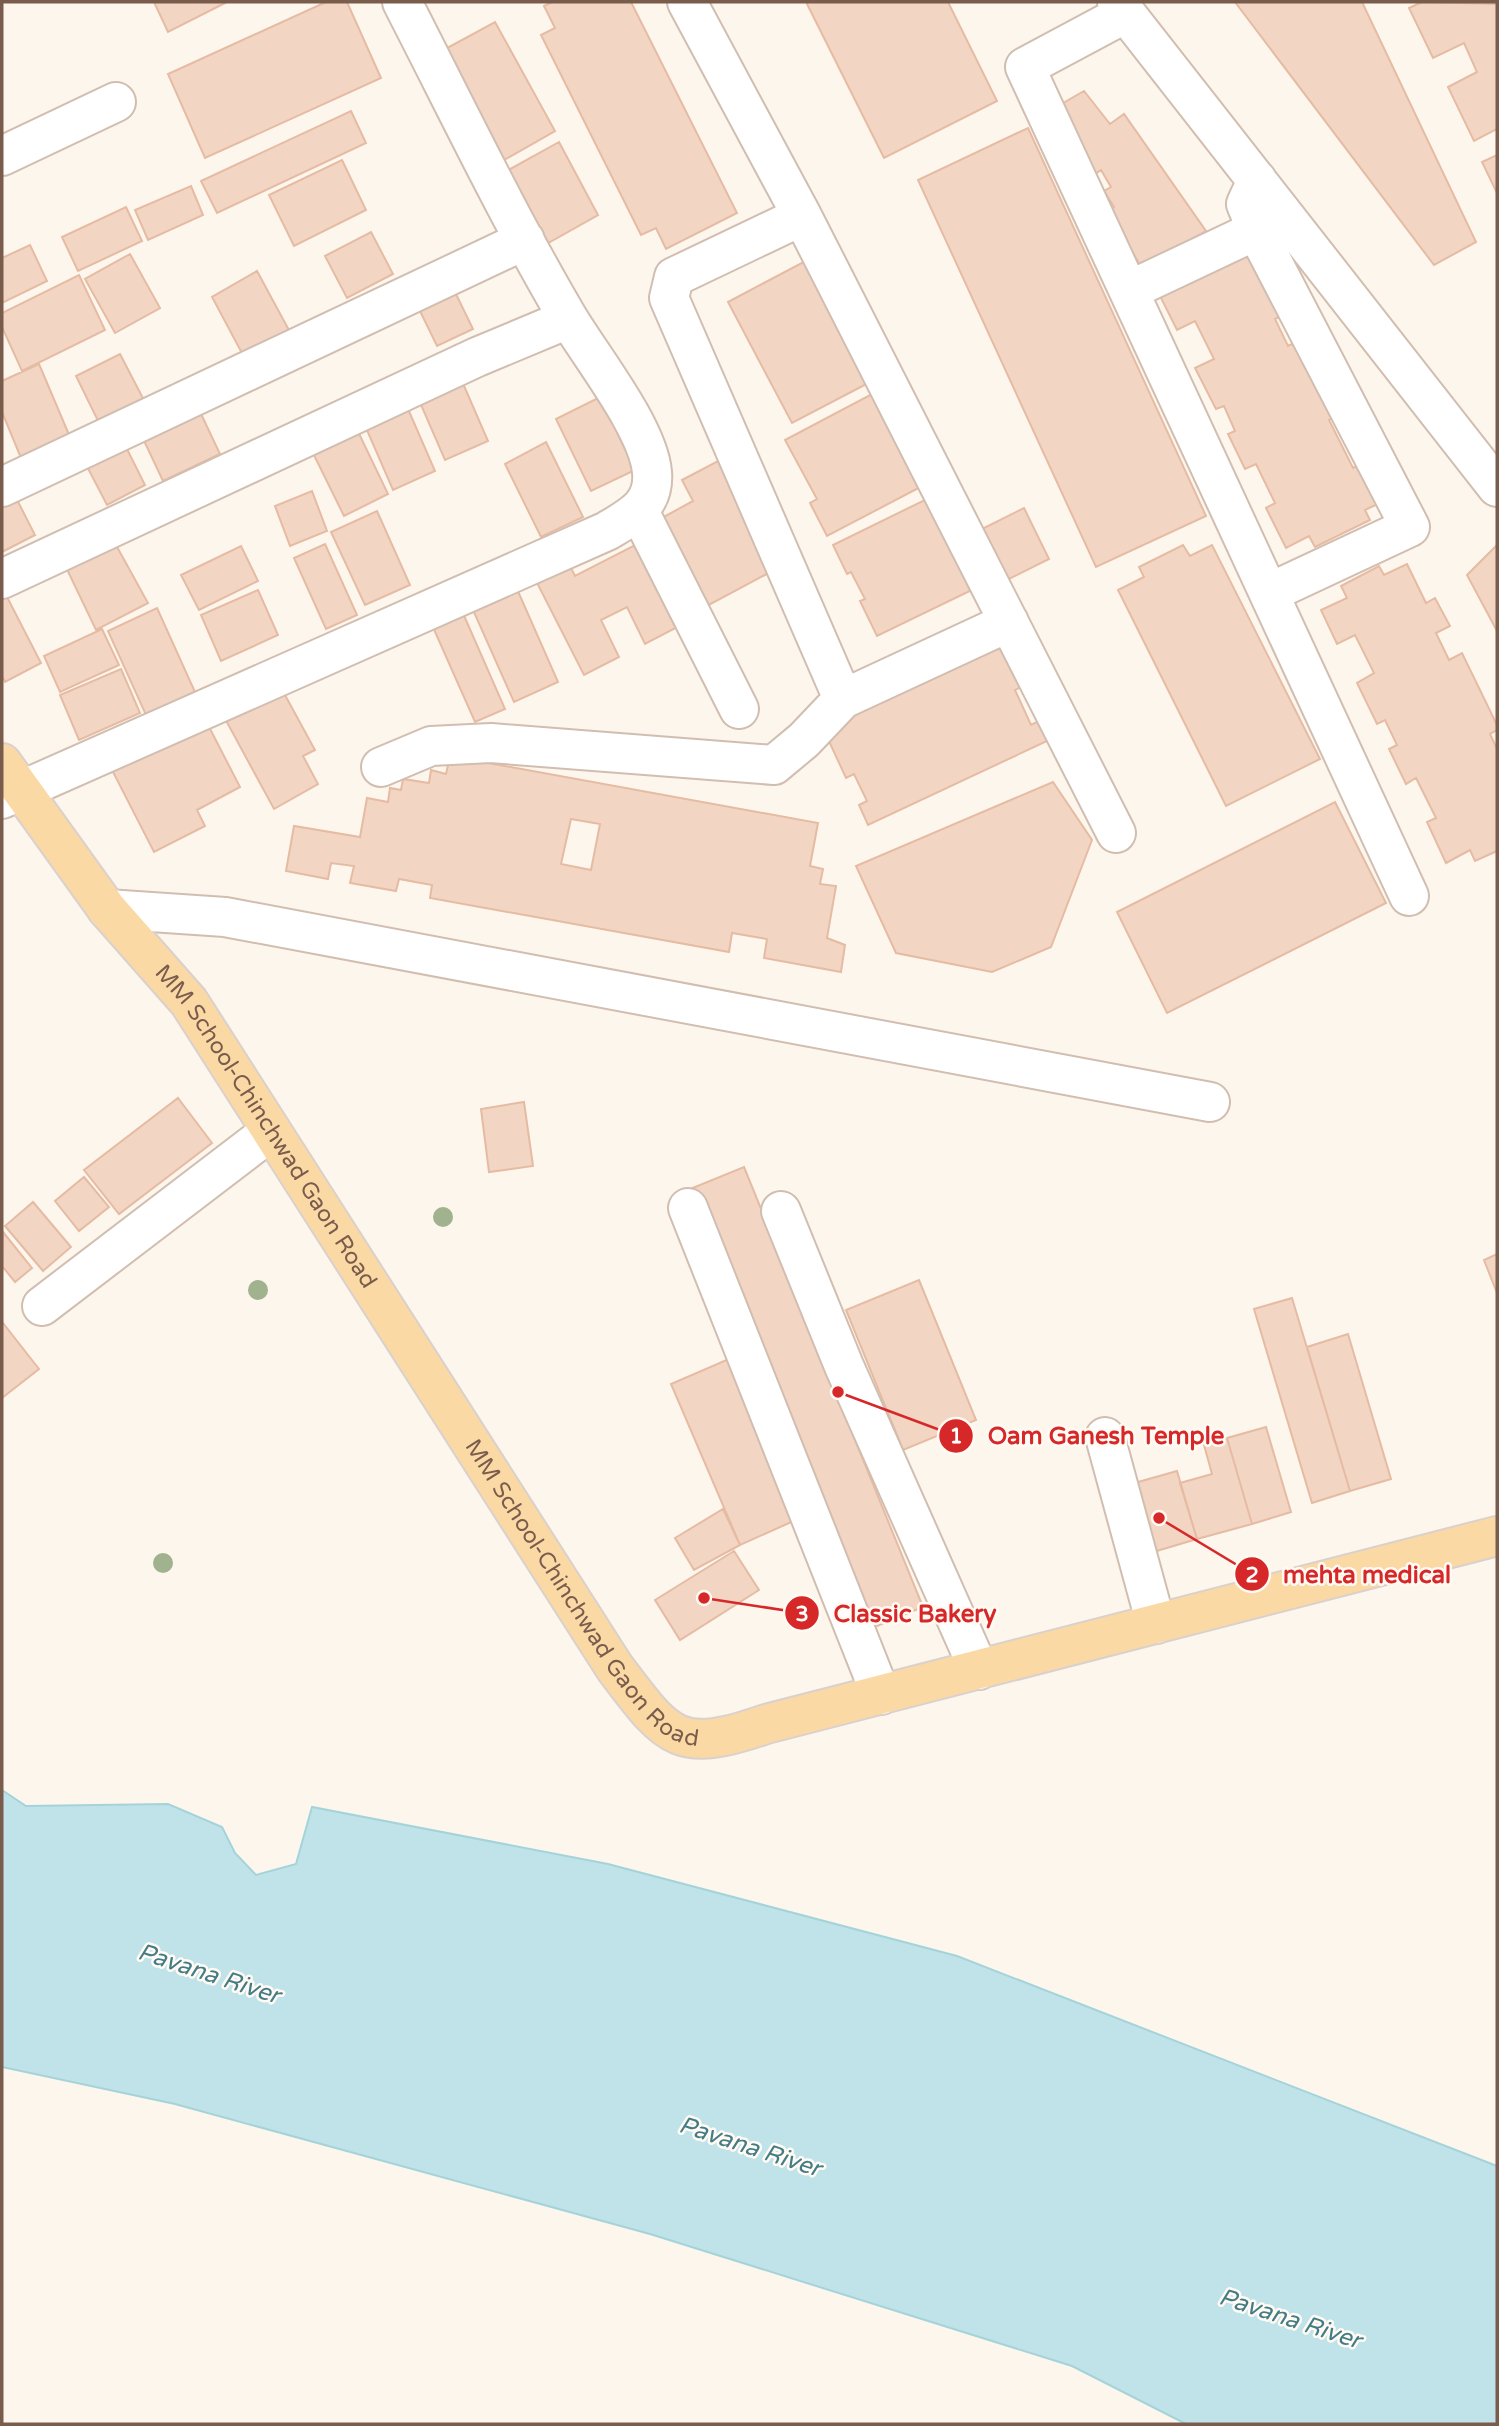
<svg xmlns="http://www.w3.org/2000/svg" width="1499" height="2426" viewBox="0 0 1499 2426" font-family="'Varela Round',sans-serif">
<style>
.water{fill:#bfe3e8;stroke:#a5d3da;stroke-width:2}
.building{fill:#f3d5c3;stroke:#e6bba3;stroke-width:2;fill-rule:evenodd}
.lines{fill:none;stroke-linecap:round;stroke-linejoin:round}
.minor-casing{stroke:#d1beb0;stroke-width:42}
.major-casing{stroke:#dad1cd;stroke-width:42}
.minor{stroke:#fff;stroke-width:38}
.major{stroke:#fbd9a5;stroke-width:38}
.tree{fill:#a0b28e}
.labels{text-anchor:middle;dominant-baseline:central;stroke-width:5;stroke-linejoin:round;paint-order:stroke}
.street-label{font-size:23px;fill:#7a5c4d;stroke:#fffaf3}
.water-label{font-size:24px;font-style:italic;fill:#437c86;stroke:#fffaf3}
.leader{fill:none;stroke:#d62828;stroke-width:2.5}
.callout-dot{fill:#d62828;stroke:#fffaf3;stroke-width:2.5}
.mark-label{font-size:21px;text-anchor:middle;font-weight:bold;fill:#fff}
.callout-label{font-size:24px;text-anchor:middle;font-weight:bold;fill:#d62828;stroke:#fffaf3;stroke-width:5;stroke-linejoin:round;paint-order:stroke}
</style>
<rect width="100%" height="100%" fill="#fdf6ec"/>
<path class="water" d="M2,1790L26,1806L168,1804L222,1827L235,1853L256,1875L296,1864L312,1807L608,1864L957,1956L1497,2166V2424H1186L1072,2366L650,2234L175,2104L2,2067Z"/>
<path class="building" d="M154,2H227L168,32Z
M326,2H347L381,78L205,158L168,74Z
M552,2H631L737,213L666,249L656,228L641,235L541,35L555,28L544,6Z
M806,2H948L997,101L884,158Z
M1235,2H1362L1476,242L1434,265Z
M1422,2L1497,4V129L1474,141L1448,87L1477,72L1464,43L1433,58L1409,8Z
M495,22L555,131L499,163L438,53Z
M1084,91L1110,124L1124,114L1206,231L1141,267L1109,211L1114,207L1104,191L1111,187L1101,170L1095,174L1051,110Z
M351,111L366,143L217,213L201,181Z
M1028,128L1206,516L1096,567L918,180Z
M559,142L598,215L543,246L503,173Z
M1497,155V193L1482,162Z
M342,160L366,210L294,246L269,195Z
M191,186L203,215L148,240L135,210Z
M126,207L142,241L78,271L62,237Z
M371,232L393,274L347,298L325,256Z
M30,245L47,281L2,303V258Z
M1246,249L1289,312L1275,319L1288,346L1302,339L1339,415L1329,420L1353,468L1363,463L1382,502L1365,510L1370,520L1315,547L1309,536L1286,548L1266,508L1275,503L1256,464L1245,469L1228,434L1235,431L1224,406L1216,409L1195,368L1214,359L1195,321L1177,330L1160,296Z
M130,254L160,308L115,333L85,279Z
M813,257L876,379L792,423L728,302Z
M257,271L290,332L244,357L212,297Z
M79,275L105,330L22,371L2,327V313Z
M454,290L473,329L437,346L418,307Z
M120,354L146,404L101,427L76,376Z
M39,364L70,437L21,458L2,412V381Z
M458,372L488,441L445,460L415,391Z
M872,394L928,483L827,536L810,503L817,499L785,440Z
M600,397L635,470L591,491L556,419Z
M194,399L220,454L163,481L137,426Z
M405,402L435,471L393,490L363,421Z
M351,417L388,494L344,516L306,439Z
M120,435L145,485L107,505L81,455Z
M546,442L583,517L541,537L505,464Z
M718,461L776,569L707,606L660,519L693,501L682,480Z
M11,488L35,535L2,552V492Z
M312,491L327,531L290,546L275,506Z
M933,496L978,587L877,636L860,601L865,599L851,572L847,574L833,545Z
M1024,508L1049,559L1003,582L978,531Z
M377,511L410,585L365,605L331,532Z
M111,536L148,603L96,630L62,559Z
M641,542L683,624L645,644L627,607L601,620L619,657L584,675L534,577L567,560L575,576Z
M325,544L357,615L326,629L294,558Z
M1183,545L1190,556L1212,545L1320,759L1226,806L1118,590L1144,577L1139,567Z
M1497,545V631L1467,575Z
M241,546L258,581L199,610L181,575Z
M1407,564L1426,603L1435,598L1450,626L1436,633L1449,660L1462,653L1497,725V730L1490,734L1497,749V851L1475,861L1470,850L1446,863L1427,822L1436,818L1416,778L1406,784L1389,749L1397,745L1385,720L1377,724L1357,683L1374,673L1355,635L1337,644L1321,610L1347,598L1341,586L1379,566L1384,575Z
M517,589L558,682L514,702L473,610Z
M258,590L278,635L221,661L201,615Z
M6,595L41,663L5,682L2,676V597Z
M157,608L195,692L146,715L108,631Z
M462,611L505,709L475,722L432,625Z
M102,629L119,665L60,692L44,656Z
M1001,640L1023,686L1015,690L1031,725L1039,721L1049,740L868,825L859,805L867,801L854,774L846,778L822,726Z
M121,669L140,713L79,740L60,695Z
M279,684L315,750L303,756L318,784L274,809L223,715Z
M206,721L240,787L197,810L205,826L154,852L112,770Z
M450,756L818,823L810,866L823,869L820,884L836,886L827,938L845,945L841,972L764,958L767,939L732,933L729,952L430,898L432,885L399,879L396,891L350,883L354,866L331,863L328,879L286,871L294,826L360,837L367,798L388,802L390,788L401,790L403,779L429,783L431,770L446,774ZM571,819L600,824L591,870L561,864Z
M1053,782L1092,840L1051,947L992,972L896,953L856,866Z
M1335,802L1386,903L1167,1013L1117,912Z
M178,1098L212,1143L119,1214L84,1170Z
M524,1102L533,1166L489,1172L481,1109Z
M744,1167L923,1607L870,1629L690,1189Z
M84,1177L109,1207L79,1231L55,1201Z
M33,1202L71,1247L43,1271L5,1226Z
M3,1232L32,1268L15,1282L2,1266Z
M1497,1254V1293L1484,1260Z
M919,1280L976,1420L903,1450L846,1310Z
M1292,1298L1350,1491L1312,1503L1254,1309Z
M3,1323L39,1369L2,1398V1324Z
M1348,1334L1391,1479L1350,1491L1307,1347Z
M738,1355L807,1515L740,1545L671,1384Z
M1266,1427L1291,1512L1252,1524L1227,1438Z
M1227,1438L1252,1524L1197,1539L1180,1483L1212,1474L1204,1445Z
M1177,1471L1197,1539L1150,1553L1131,1484Z
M723,1509L740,1545L694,1570L675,1538Z
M734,1551L759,1590L680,1640L655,1600Z"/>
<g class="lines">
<g class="minor-casing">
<path id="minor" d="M687,2L802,216L1116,833
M1117,2L1497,487
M1126,13L1025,67L1409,896
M2,156L116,102
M1257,180L1246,204L1260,238L1410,527L1269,593
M1130,290L1257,230
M2,487L525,240
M639,511L739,709
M2,579L477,357L568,319
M843,699L1009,622
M381,767L431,746L491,743L774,765L804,740L843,699L669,298L674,277L802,216
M2,799L607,531C632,516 655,505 652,472C648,428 592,358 568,318C508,216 456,107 402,2
M107,909L225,917L1210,1102
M688,1208L881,1695
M781,1211L844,1366L979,1670
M42,1306L271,1131
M1105,1437L1156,1624"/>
</g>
<g class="major-casing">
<g id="major">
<path id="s1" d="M2,763L107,909L189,1002L615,1668C668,1738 677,1755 766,1724L1497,1536"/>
</g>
</g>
<use href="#minor" class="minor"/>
<use href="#major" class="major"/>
</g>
<g class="tree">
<circle cx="443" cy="1217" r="10"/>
<circle cx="258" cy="1290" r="10"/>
<circle cx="163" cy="1563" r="10"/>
</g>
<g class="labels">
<g class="street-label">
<text stroke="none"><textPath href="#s1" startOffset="450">MM School-Chinchwad Gaon Road</textPath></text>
<text stroke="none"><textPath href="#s1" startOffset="1017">MM School-Chinchwad Gaon Road</textPath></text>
</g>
<g class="water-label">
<text transform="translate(209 1974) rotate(18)">Pavana River</text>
<text transform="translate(750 2147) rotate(18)">Pavana River</text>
<text transform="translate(1290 2319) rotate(18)">Pavana River</text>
</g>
</g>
<path class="leader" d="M838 1392L956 1436M1159 1518L1252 1574M704 1598L802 1613"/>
<g class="callout-dot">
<circle cx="838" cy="1392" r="7"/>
<circle cx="1159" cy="1518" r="7"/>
<circle cx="704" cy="1598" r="7"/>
<circle cx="956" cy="1436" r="18"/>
<circle cx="1252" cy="1574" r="18"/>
<circle cx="802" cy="1613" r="18"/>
</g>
<g class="mark-label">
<text x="956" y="1443">1</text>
<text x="1252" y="1582">2</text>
<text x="802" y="1621">3</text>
</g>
<g class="callout-label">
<text x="1106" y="1444">Oam Ganesh Temple</text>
<text x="1367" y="1583">mehta medical</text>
<text x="915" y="1622">Classic Bakery</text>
</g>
<rect width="1499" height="2426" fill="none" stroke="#7a5c4d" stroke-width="7"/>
</svg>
